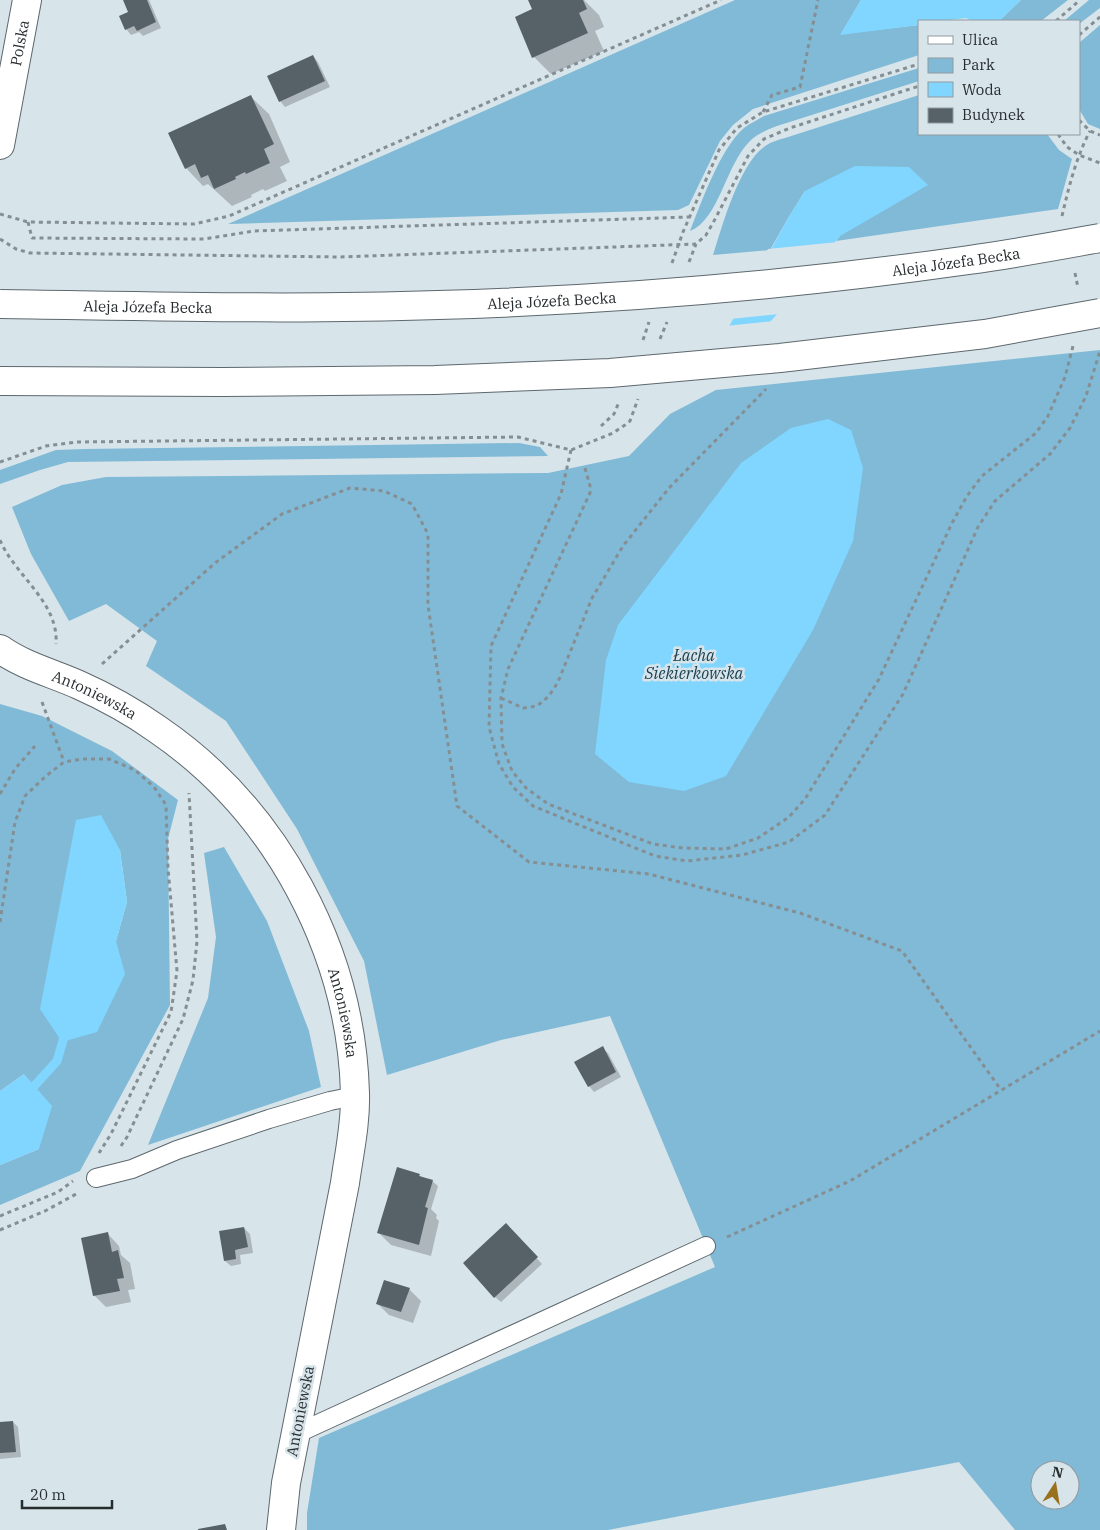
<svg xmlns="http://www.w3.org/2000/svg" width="1100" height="1530" viewBox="0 0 1100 1530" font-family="'IBM Plex Serif',serif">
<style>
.green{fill:#80bad7;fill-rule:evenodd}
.water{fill:#81d6ff}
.pier{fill:#d7e4ea}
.shadow{fill:#0003}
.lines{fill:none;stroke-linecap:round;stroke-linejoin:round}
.stream{stroke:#81d6ff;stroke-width:9}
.building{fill:#576268}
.lane-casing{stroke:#5d686e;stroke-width:20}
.street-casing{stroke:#5d686e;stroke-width:30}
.secondary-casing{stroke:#5d686e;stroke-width:30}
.path{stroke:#858f93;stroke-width:3;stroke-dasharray:4 4;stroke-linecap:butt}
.lane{stroke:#fff;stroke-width:18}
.street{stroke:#fff;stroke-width:28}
.secondary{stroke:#fff;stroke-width:28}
.primary-bridge-casing{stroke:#5d686e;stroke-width:30;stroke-linecap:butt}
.primary-bridge{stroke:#fff;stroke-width:28}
.labels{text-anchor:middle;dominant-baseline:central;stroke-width:5;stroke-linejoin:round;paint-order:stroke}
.street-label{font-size:15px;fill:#272c2f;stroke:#d7e4ea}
.water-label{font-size:16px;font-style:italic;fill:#1b4152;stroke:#d7e4ea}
</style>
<rect width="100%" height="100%" fill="#d7e4ea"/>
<path class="green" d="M735,0H861L841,34L919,25V55L753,109L733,125L720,141L689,205L678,210L228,224Z
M1021,0H1068L1041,21H999Z
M1089,0H1100V8L1079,24V21H1064Z
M1100,25V129L1088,124L1079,109V43Z
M919,68V81L777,126C767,130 758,133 750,141C726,164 719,220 690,231C701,203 721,147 744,128C750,123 758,120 764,116Z
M919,95V134H1047L1059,150L1072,159L1058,209L836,241L840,236L805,191L787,220L770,250L713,255C722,226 739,165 764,147C770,142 778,140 785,138Z
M1100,350V1530H1015L959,1462L608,1530H307V1513L319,1438L715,1267L610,1016L501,1040L387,1075L364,961L297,829L226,721L146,666L157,641L106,604L69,621L31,554L12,507L62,485L106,477L548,473L629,456L670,414L716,390ZM1040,1470H1070V1500H1040Z
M519,443L540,447L548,456L68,462L40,470L0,484V470L56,450L84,449Z
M0,704L42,716L112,751L178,800L168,839L170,1005L80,1171L0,1205V1165L39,1149L24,1074L0,1091ZM120,850L127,902L116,941Z
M224,847L267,921L309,1031L321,1087L148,1145L208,998L216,937L204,853Z"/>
<path class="water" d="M861,0H1021L999,21H972L966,18L942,21H919V25L840,35Z
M855,166L909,167L928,185L840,236L789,300L716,385L715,352L787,220L805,191Z
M828,419L851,430L863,468L853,541L813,630L726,776L684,791L629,782L595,754L606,660L618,625L741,463L791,428Z
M101,815L120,850L127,902L116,941L125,974L97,1032L62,1042L40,1009L76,820Z
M24,1074L52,1106L39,1149L0,1165V1091Z"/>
<path class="pier" d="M838,242L779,314L730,319L768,249Z
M774,321L718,387H714L712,351L726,326Z"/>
<path class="shadow" d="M124,0H149L161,28L143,36L139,32L131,35L126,29L130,13Z
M529,0H584L599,15L604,27L595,31L604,51L551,74L534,57V10Z
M313,56L318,62L330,87L285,107L280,101Z
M251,97L269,114L290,162L280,167L287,181L265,191L263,189L251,195L252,197L232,206L208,184L203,186L186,168Z
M602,1048L608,1053L621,1077L594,1092L589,1086Z
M419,1175L423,1178L432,1181L438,1186L431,1209L437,1215L436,1218L439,1221L431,1256L391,1245L379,1233Z
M506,1225L542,1264L501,1302L495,1297Z
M244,1228L250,1234L253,1253L240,1255L241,1264L231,1266L225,1261Z
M108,1234L119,1246L121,1255L130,1263L135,1289L128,1290L131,1302L106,1307L94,1295Z
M409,1289L421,1301L413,1323L389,1315L377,1303Z
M13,1422L18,1427L21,1457L0,1459V1423Z"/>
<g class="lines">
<path class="stream" d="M27,1094L57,1061L66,1030"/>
</g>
<path class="building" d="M123,0H147L156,22L137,31L134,26L125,30L119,16L128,12Z
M528,0H583L587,9L579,13L588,33L532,58L515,17L532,9Z
M313,55L325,81L279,102L267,76Z
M251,95L274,144L264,149L270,163L246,174L245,172L235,177L236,179L214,189L208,175L201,178L195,164L185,169L168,133Z
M603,1046L616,1072L588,1087L574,1062Z
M397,1167L420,1174L419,1176L433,1180L425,1207L428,1208L419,1245L377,1233Z
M506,1223L538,1257L494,1298L463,1263Z
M244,1227L248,1247L235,1250L236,1259L224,1261L219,1231Z
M108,1232L112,1252L118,1250L124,1278L117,1279L120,1291L93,1296L81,1238Z
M384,1280L410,1288L401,1312L376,1304Z
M13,1421L16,1452L0,1453V1422Z
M225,1524L227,1530H198V1529Z"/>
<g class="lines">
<g class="lane-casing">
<path id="lane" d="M96,1178L132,1169L177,1150L269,1119L330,1101L355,1096
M296,1434L706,1246"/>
</g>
<g class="street-casing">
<g id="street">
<path id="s1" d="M0,649C24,666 52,673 79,685C106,697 133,712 157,729C276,810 351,950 355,1093C356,1123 349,1154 345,1183L286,1483L281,1530"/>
</g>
</g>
<g class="secondary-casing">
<g id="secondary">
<path id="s2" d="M0,145L27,0"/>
</g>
</g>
<path class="path" d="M1056,21L1080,0
M1079,35L1100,17
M763,112L772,95L800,87L818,0
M1079,120L1090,131L1100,135
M1058,134L1067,147L1079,155L1100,163
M0,214L28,222L194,224L229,216L721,0
M1062,216C1069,186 1076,158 1090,131
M28,222L32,238L204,239L254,231L690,217
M0,239L16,249L30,253L340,257L696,244L706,235L713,223L748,156L764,139L790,128L919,86
M689,262L696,244
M672,263L683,232L719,150L737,128L763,112L919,64
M1075,273L1078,288
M660,339L667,322
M643,340L649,322
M601,426L614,414L619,402
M571,450L561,494L491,646L489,727L499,764L513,787L533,806L655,856L687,861L742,855L789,842L825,815L903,694L978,527L995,501L1050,454L1070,428L1086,396L1100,351
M0,462L46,446L77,442L518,437L571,450L613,433L625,425L630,421L638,399
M585,468L590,486V493L508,669L501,698L502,744L512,771L526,788L548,804L653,844L683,848L726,849L758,838L789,817L805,799L879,679L952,523L967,496L982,476L1036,433L1048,416L1065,377L1073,346
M0,540C15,576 59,602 56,644
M102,664L215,563L282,514L350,488L384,491L412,504L428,534V605L457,806L529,862L649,874L800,913L902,951L1001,1090
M501,698L523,708L537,706L549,696L558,682L592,598L623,546L669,488L766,389
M42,702L64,762
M0,794L15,769L35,746
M0,922L15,822L25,796L46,776L64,762L82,759H109L135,770L154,787L166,805L168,868L177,971L171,1012L111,1134L99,1153
M121,1146L127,1137L183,1019L193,980L197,941L189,793
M0,1216L58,1192L73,1181
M0,1230L45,1211L78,1193
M727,1237L850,1181L1100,1031"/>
<use href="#lane" class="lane"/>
<use href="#street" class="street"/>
<use href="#secondary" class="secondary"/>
<g class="primary-bridge-casing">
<g id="primary-bridge">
<path id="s3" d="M0,304C146,306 292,310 438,305C616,300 793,285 969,260C1013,254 1056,246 1100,238"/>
<path d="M0,381L222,382L435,380L610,373L780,358L985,334L1100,313"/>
</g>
</g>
<use href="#primary-bridge" class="primary-bridge"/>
</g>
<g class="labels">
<g class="street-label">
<text stroke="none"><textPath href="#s2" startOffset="104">Polska</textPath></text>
<text stroke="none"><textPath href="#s3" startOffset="958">Aleja Józefa Becka</textPath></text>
<text stroke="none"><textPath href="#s3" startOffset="552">Aleja Józefa Becka</textPath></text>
<text stroke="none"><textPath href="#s3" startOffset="148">Aleja Józefa Becka</textPath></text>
<text stroke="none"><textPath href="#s1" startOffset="105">Antoniewska</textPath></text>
<text stroke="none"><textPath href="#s1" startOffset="525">Antoniewska</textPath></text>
<text transform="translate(300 1411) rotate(-79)">Antoniewska</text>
</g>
<g class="water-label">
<text x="694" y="655">Łacha<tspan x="694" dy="18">Siekierkowska</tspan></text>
</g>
</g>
<rect x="918" y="20" width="162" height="115" fill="#d7e4ea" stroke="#919a9f"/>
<rect x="928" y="36" width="25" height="8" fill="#ffffff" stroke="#919a9f"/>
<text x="962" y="45" font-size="15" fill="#272c2f">Ulica</text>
<rect x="928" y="58" width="25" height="15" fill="#80bad7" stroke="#919a9f"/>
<text x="962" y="70" font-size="15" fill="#272c2f">Park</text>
<rect x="928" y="82" width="25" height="15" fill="#81d6ff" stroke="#919a9f"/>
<text x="962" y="95" font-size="15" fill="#272c2f">Woda</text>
<rect x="928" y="108" width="25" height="15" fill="#576268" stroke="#919a9f"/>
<text x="962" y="120" font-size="15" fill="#272c2f">Budynek</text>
<g transform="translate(1055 1485) rotate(12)"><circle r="24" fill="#d7e4ea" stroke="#919a9f"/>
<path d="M0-4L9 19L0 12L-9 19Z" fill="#99701d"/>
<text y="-8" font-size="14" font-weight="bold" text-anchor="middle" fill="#272c2f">N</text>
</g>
<path d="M22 1500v8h90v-8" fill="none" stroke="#272c2f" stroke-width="2.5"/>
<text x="30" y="1500" font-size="15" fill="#272c2f" stroke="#d7e4ea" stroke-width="4" paint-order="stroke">20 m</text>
</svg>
